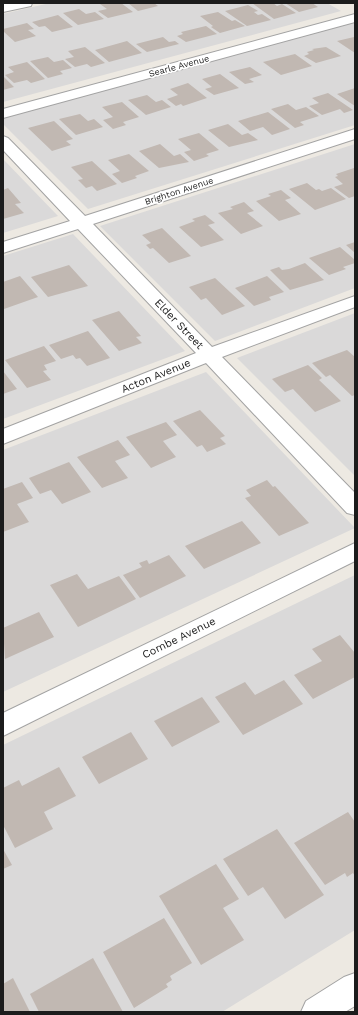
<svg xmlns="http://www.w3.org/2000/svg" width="358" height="1015" viewBox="0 0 358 1015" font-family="'Work Sans',sans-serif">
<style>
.residential{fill:#dad9d9}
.building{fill:#c1b8b2}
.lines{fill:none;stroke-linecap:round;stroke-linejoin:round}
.minor-casing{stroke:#a3a3a3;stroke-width:2}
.minor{fill:#fff;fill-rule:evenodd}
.labels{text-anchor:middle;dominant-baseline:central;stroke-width:3.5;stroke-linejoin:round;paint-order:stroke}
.far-street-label{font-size:9px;fill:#1c1c1c;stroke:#fff}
.street-label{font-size:11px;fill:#1c1c1c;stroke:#fff}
</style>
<rect width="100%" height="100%" fill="#ede9e2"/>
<path class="residential" d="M50,3H327L341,11L3,102V14Z
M355,21V125L88,209L3,124V118Z
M355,144V288L215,341L100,226Z
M3,159L58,216L3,233Z
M73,234L185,351L3,419V256Z
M355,313V476L237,358Z
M206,372L355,528L3,692V450Z
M355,575V930L222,1012H3V745Z"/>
<path class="building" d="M121,3L133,12L108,18L98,11L107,9L100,4Z
M128,3H154L158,6L138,11Z
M252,3H273L277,6L282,4L296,13L274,19Z
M285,3H312L318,7L299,12Z
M248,5L258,11L254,12L258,15L262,14L271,20L247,26L225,11Z
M79,9L86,14L95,12L104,19L78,25L63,13Z
M218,12L232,21L235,20L245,26L220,33L211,27L213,26L200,16Z
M58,15L73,27L52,32L45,26L39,27L32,22Z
M27,23L34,29L28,30L36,36L15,42L3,31V29Z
M206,26L217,34L186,42L177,36L183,34L181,32Z
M163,37L169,42L175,41L179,44L147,52L136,44Z
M354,37L355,53L337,41Z
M127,41L142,53L109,62L95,50Z
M85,47L105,63L91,67L87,64L75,67L65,59L74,57L68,51Z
M326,47L341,56L316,63L304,56L309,54L307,52L314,50L312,49Z
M295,54L312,66L281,75L263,62Z
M48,57L54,62L63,60L72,68L60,71L63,74L48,78L30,61Z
M27,62L45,79L31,83L27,80L14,83L5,75L14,72L8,67Z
M250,67L262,75L249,79L254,82L245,84L229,72Z
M220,74L239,88L214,95L205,89L212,87L202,79Z
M3,76L14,87L3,90Z
M188,83L207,98L183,106L181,104L176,106L167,99L178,95L170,89Z
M355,88V106L337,94Z
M328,93L353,110L344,113L340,109L322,115L309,106L319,103L312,98Z
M147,95L156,102L162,100L171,107L146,115L128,100Z
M122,102L139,117L123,122L126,125L113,129L103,120L113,117L102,107Z
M288,104L296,110L306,107L319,116L300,122L304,125L295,128L271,109Z
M268,112L290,129L272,135L263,127L250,131L238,121Z
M80,114L88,121L94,119L103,127L76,135L59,119Z
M54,121L73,139L66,141L71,145L52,151L28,128Z
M228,124L242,135L248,133L258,140L229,147L208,130Z
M199,133L219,150L206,154L209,156L194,161L184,152L191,150L178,139Z
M160,144L174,156L180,154L189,162L159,168L139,151Z
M129,154L149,171L135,176L137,178L122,183L112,174L120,171L108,160Z
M92,161L117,184L97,191L92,186L86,188L78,180L83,179L71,167Z
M354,168L355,196L349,198L334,187L343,184L335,177L338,176L336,174Z
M307,183L316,190L319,189L322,191L331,188L346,199L315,210L289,189Z
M8,188L21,203L15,204L24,213L3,219V190Z
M281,190L291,198L285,200L301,214L279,221L256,201L271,196L268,194Z
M244,202L254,211L247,213L263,226L241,234L218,213L233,209L230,207Z
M205,215L215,223L208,225L224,240L201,247L179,227L195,221L192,219Z
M162,228L191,256L169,263L153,248L150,249L146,245L151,243L142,235Z
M355,242V253L346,245Z
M340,247L355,260V263L343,267L346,269L329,275L309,258Z
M305,263L324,280L290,290L270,270L279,267L282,270L289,269Z
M69,265L88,286L48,297L31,277Z
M20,276L38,297L4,309L3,282Z
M267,276L284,292L269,297L271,300L254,306L235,288Z
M215,278L245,306L222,315L206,298L201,300L189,287Z
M119,311L141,336L136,337L142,343L119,351L92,320Z
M88,331L110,358L87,366L80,358L76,359L73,355L61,359L49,345Z
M44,346L56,361L44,365L47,370L43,371L51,380L27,388L5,360Z
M347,350L355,357V395L352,396L330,375L326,377L312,363Z
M308,365L322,378L319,380L341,401L315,412L293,389L285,392L272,379Z
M3,371L17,389L3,394Z
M200,410L225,436L220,438L226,444L207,452L202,445L197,447L173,421Z
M166,422L177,435L163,441L176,457L151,468L126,437Z
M118,440L130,455L115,461L128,478L102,488L77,457Z
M69,462L91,492L62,504L51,490L40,494L29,478Z
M267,480L273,487L275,486L309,523L279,536L245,498L251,496L246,490Z
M22,482L33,498L17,504L29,522L3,532V489Z
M242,521L261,543L204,569L185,546Z
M169,555L186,576L140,598L123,575L142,567L139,563L147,560L149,564Z
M77,574L88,589L119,576L136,599L78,627L50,585Z
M39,612L54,637L5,659L3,628Z
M340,635L355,653V677L313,699L294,675L322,661L312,649Z
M284,680L303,704L243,735L215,697L245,682L255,695Z
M202,697L220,722L172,747L154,721Z
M131,732L148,759L99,784L82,757Z
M59,767L76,796L44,812L53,829L15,848L3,825V788L19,780L22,786Z
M348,812L355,822V876L353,873L347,877L345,873L325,885L294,843Z
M277,829L324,895L285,919L263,887L248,896L223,859Z
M3,849L12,865L3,869Z
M216,864L239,899L223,908L244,940L201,965L159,896Z
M164,918L192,963L170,976L172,980L166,984L168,987L134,1008L103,952Z
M93,958L123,1012H39L30,994Z
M13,978L30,1012H3V984Z"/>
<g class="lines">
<g class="minor-casing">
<path id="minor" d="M8,3H32L31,6L3,12V4Z
M355,14V22L3,118V109Z
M355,129V139L93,224L212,347L355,296V307L222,357L355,493V515L347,513L206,363L3,444V429L196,353L78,229L3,253V242L70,221L3,150V136L8,138L85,216Z
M355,543V561L3,736V713Z
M355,973V1006L345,1012H301L306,1001L344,977Z"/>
</g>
<use href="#minor" class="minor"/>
</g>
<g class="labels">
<g class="far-street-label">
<text transform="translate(179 66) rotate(-15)">Searle Avenue</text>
<text transform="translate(179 191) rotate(-18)">Brighton Avenue</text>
</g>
<g class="street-label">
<text transform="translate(179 324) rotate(46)">Elder Street</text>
<text transform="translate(156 376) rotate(-22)">Acton Avenue</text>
<text transform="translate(179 638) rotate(-26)">Combe Avenue</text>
</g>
</g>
<rect width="358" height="1015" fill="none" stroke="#1c1c1c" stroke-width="8"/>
</svg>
